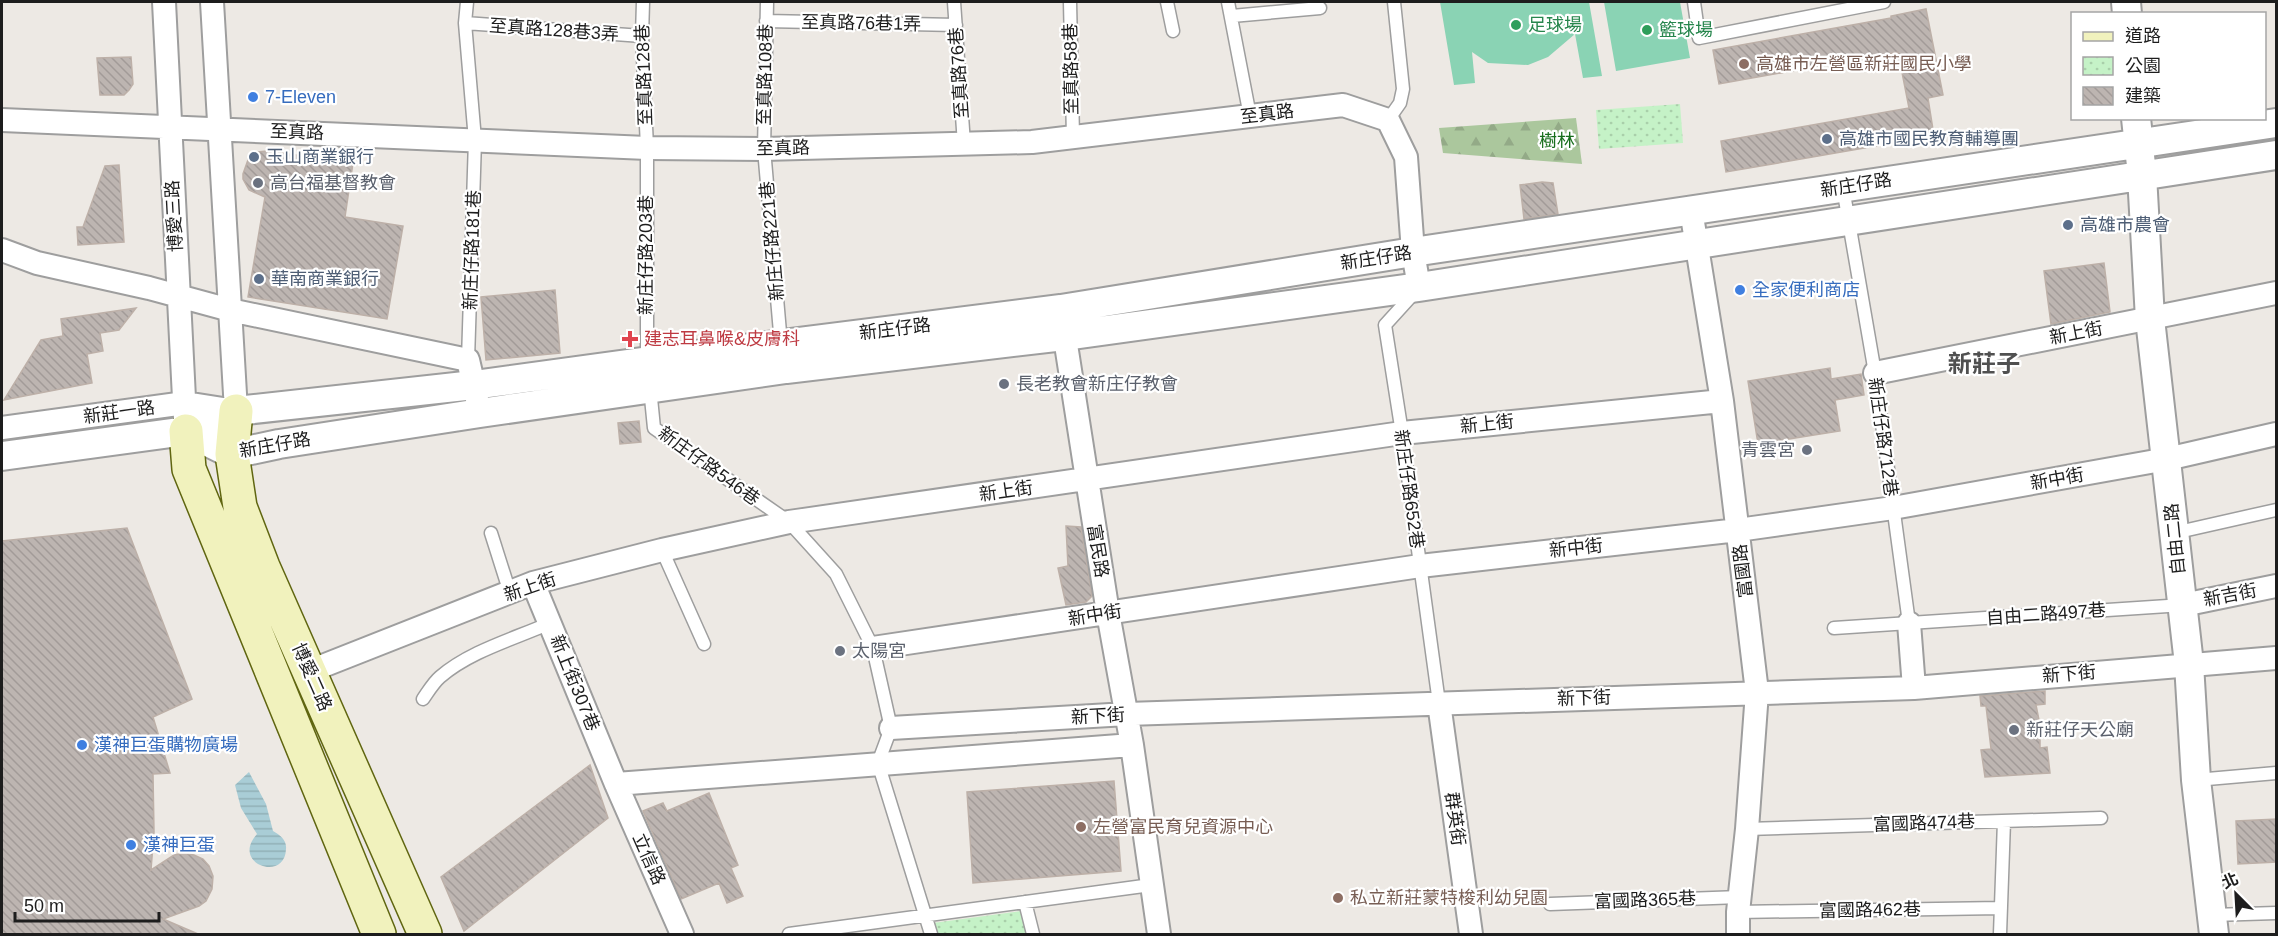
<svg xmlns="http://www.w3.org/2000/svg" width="2278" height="936" viewBox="0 0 2278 936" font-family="Arial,'Noto Sans TC',sans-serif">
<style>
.forest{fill:url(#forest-firs)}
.park{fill:url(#park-dots)}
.pitch{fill:#8ad3b4}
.water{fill:url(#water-rules)}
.building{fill:url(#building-back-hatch);stroke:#bdb0a8;stroke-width:1.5}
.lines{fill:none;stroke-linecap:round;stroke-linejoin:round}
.service-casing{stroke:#9e9e9e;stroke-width:15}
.minor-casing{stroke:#9e9e9e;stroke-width:26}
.tertiary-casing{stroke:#9e9e9e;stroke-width:32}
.secondary-casing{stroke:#606611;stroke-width:36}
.service{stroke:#fff;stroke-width:12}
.minor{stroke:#fff;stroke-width:22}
.tertiary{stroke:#fff;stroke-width:28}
.secondary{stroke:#f1f2bd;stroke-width:33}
.leisure-dot{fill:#2e9e5b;stroke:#fff;stroke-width:2}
.education-dot{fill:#8d6e63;stroke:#fff;stroke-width:2}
.shop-dot{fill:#3f7fe0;stroke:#fff;stroke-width:2}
.service-dot{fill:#5c6f8a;stroke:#fff;stroke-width:2}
.worship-dot{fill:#6b7280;stroke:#fff;stroke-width:2}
.health-dot{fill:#e0444e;stroke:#fff;stroke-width:2}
.labels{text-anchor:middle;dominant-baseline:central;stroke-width:4.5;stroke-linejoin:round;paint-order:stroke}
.street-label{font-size:18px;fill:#1d1d1d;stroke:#fff}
.leisure-label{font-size:18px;fill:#27864d;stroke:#fff;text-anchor:start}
.education-label{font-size:18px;fill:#785e54;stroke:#fff;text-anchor:start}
.shop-label{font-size:18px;fill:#366cbe;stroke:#fff;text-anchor:start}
.service-label{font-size:18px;fill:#4e5e75;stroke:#fff;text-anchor:start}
.park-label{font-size:18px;fill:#186e1c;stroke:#fff}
.worship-label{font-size:18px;fill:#5b616d;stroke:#fff;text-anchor:start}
.health-label{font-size:18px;fill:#be3a42;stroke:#fff;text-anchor:start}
.district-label{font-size:24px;font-weight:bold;fill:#505050;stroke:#fff}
</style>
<defs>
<pattern id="forest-firs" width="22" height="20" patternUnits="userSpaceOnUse" patternTransform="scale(1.5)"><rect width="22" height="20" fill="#abc79d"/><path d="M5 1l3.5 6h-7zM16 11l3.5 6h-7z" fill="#93aa87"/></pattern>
<pattern id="park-dots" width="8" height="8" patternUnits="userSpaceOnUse" patternTransform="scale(1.5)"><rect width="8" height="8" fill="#c5f2c7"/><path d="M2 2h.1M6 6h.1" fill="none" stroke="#a9cfaa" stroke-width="1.8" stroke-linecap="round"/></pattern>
<pattern id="water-rules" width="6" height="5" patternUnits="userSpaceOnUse" patternTransform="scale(1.5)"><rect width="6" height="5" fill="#a9cdd6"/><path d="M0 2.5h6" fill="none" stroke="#91b0b7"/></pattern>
<pattern id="building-back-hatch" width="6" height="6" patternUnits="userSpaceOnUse" patternTransform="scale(1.5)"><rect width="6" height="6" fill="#bdb5b1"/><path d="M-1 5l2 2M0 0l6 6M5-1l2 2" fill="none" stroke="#a29b98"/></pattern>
</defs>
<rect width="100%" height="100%" fill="#ede9e4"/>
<path class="forest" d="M1576,118L1582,164L1443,153L1439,128Z"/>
<path class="park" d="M1680,104L1683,143L1599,149L1596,110Z
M1021,911L1026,934H936L933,923Z"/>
<path class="pitch" d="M1440,2H1589L1602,76L1583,78L1575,34L1548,57L1528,65L1488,63L1472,52L1475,83L1454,85Z
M1604,2H1680L1690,58L1616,71Z"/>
<path class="water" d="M249,772L266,804L273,831C280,835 287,840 286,849C285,883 230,864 257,834L241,808L235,785Z"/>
<path class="building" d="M1926,9L1943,95L1928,98L1934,136L1726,172L1721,141L1909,108L1898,52L1719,84L1713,50L1891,18V16Z
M131,57L133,84L129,90L124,95H100L97,58Z
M267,151L353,163L345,217L403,226L387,319L248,297L265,197L249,190L243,179V174L249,157L257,152Z
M119,165L124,242L78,245L77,227H83L105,166Z
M1542,182L1553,183L1558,214L1524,219L1520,185Z
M2104,263L2110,312L2051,324L2044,271Z
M555,290L560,353L486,360L481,297Z
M136,308L119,330L100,333L103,351L87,354L92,383L4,400L41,340L63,336L61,319Z
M1830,368L1831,379L1861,374L1864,395L1835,400L1840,431L1758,444L1748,381Z
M639,421L641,442L620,444L618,423Z
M1066,526L1081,527L1092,596L1086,602L1066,605L1058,568L1068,566Z
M127,528L192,699L153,717L170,773L153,774L154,832L151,870L174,855L184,853L194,855L203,859L209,866L213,876L212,889L206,901L199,906L163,919L198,934H2V541Z
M2045,691V704L2036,705L2040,725V748L2047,747L2050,773L1985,777L1981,750L1991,749L1986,706H1981L1980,696Z
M590,765L608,818L464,931L441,877Z
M1114,781L1121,871L973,883L967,792Z
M709,793L738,865L731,868L743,896L727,903L719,883L681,899L643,811L663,803L667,811Z
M2277,819V862L2238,864L2236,821Z"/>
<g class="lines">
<g class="service-casing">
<path id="service" d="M467,2L465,23L475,140L468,360
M643,2L642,36L647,148V362
M767,2L764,149L781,344
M954,2L964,144
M1070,2L1073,137
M1167,2L1173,31
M1228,2L1250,116
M1694,2L1699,38L1884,2
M1232,16L1320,8
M766,21L956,25
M465,23L642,36
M1388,120L1400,103L1403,89L1394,2
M1843,188L1875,373L1909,623
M1415,292L1385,325L1402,433L1439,703
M650,388L654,428L789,522L836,574L873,648L891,728L878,763L931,934
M491,533L510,593
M2174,533L2276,510
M662,550L704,644
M1834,628L2183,605
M423,699C428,692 433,683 440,677C470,651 514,639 550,623
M2196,780L2276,773
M1747,829L2101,818
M1025,902L1033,934
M1550,904L1740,897
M1738,912L2001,908
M2213,915L2276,913
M789,934L1151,885
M2000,934L2004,821"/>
</g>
<g class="minor-casing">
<path id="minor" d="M164,2L185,418
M2,120L647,148L764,149L1032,142L1343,105L1388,120L1406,157L1413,252L1419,287
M1691,210L1722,401L1757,692L1747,829L1738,912V934
M2,250L37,263L149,288L230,310L468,360L477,399
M1062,319L1108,613L1132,745L1159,934
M1875,373L2276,293
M2,428L185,403L236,411L212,2
M533,583L616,784L682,934
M2183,605L2276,586
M1909,623L1914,688
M873,648L1420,566L1738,530L1893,508L2167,459L2276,434
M310,671L533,583L662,550L789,522L1402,433L1722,401
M1439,703L1471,934
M891,728L1127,714L1914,688L2276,658
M616,784L1132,745"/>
</g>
<g class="tertiary-casing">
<path id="tertiary" d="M2126,2L2127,14
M2136,118L2142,175L2150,319L2189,664L2196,780L2214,934
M186,431L232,454L279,444L480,413L786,369L1064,336L1419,287L2276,155
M2,456L186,431L236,411L474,385L671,358L1061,309L1413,252L2276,123"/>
</g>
<g class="secondary-casing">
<path id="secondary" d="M236,411L232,454L240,507L263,567L425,934
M186,431L189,469L379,934"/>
</g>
<use href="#service" class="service"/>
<use href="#minor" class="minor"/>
<use href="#tertiary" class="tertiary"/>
<use href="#secondary" class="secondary"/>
</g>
<g class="leisure-dot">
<circle cx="1516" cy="25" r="6"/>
<circle cx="1647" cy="30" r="6"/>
</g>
<g class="education-dot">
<circle cx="1744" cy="64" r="6"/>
<circle cx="1081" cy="827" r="6"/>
<circle cx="1338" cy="898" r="6"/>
</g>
<g class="shop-dot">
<circle cx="253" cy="97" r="6"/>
<circle cx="1740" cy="290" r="6"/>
<circle cx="82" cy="745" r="6"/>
<circle cx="131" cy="845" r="6"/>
</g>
<g class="service-dot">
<circle cx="1827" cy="139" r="6"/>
<circle cx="254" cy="157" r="6"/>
<circle cx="2068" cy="225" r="6"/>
<circle cx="259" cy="279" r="6"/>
</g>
<g class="worship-dot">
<circle cx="258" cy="183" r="6"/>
<circle cx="1004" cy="384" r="6"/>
<circle cx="1807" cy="450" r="6"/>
<circle cx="840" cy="651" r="6"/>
<circle cx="2014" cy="730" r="6"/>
</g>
<path class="health-dot" d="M627 330h6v6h6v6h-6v6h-6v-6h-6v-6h6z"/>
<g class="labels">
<g class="street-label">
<text transform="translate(861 23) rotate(1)">至真路76巷1弄</text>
<text transform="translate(554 30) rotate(4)">至真路128巷3弄</text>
<text transform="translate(1071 69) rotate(-91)">至真路58巷</text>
<text transform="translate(959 73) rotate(-94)">至真路76巷</text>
<text transform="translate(644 75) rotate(-92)">至真路128巷</text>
<text transform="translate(765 75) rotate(-89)">至真路108巷</text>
<text transform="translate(1267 114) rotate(-7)">至真路</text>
<text transform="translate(297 132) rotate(2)">至真路</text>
<text transform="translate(783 148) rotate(-1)">至真路</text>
<text transform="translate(1856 185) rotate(-9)">新庄仔路</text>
<text transform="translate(174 216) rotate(-93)">博愛三路</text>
<text transform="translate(772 241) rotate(-95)">新庄仔路221巷</text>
<text transform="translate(472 250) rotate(-88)">新庄仔路181巷</text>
<text transform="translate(646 255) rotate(-90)">新庄仔路203巷</text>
<text transform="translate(1376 258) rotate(-9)">新庄仔路</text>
<text transform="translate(895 329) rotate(-7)">新庄仔路</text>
<text transform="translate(2076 333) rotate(-11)">新上街</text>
<text transform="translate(119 412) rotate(-8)">新莊一路</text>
<text transform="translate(1487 424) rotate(-6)">新上街</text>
<text transform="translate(1883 437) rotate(82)">新庄仔路712巷</text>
<text transform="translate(275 445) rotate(-10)">新庄仔路</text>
<text transform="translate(709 466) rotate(36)">新庄仔路546巷</text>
<text transform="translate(2057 479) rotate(-10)">新中街</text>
<text transform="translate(1409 489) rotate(82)">新庄仔路652巷</text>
<text transform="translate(1006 491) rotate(-8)">新上街</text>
<text transform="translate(2175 539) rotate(-96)">自由二路</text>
<text transform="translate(1576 548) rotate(-6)">新中街</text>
<text transform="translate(1098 551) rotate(81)">富民路</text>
<text transform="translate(1743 571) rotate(-97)">富國路</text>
<text transform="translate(530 587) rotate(-19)">新上街</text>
<text transform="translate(2230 595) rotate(-11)">新吉街</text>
<text transform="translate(2046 614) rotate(-4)">自由二路497巷</text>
<text transform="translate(1095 615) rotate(-9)">新中街</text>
<text transform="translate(2069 674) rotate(-5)">新下街</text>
<text transform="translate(312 677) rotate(66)">博愛二路</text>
<text transform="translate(575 683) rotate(68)">新上街307巷</text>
<text transform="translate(1584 698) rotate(-2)">新下街</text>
<text transform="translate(1098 716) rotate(-3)">新下街</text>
<text transform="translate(1455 819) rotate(82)">群英街</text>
<text transform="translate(1924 823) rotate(-2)">富國路474巷</text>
<text transform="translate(649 859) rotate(66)">立信路</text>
<text transform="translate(1645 900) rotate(-2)">富國路365巷</text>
<text transform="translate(1870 910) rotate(-1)">富國路462巷</text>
</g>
<g class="leisure-label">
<text x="1528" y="25">足球場</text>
<text x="1659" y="30">籃球場</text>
</g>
<g class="education-label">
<text x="1756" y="64">高雄市左營區新莊國民小學</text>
<text x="1093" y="827">左營富民育兒資源中心</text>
<text x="1350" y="898">私立新莊蒙特梭利幼兒園</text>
</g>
<g class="shop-label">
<text x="265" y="97">7-Eleven</text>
<text x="1752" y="290">全家便利商店</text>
<text x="94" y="745">漢神巨蛋購物廣場</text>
<text x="143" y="845">漢神巨蛋</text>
</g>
<g class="service-label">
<text x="1839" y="139">高雄市國民教育輔導團</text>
<text x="266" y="157">玉山商業銀行</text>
<text x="2080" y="225">高雄市農會</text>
<text x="271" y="279">華南商業銀行</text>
</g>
<g class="park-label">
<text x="1557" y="141">樹林</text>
</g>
<g class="worship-label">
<text x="270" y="183">高台福基督教會</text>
<text x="1016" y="384">長老教會新庄仔教會</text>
<text x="1795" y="450" text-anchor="end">青雲宮</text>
<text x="852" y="651">太陽宮</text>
<text x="2026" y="730">新莊仔天公廟</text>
</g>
<g class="health-label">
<text x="644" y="339">建志耳鼻喉&amp;皮膚科</text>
</g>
<g class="district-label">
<text x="1984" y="363">新莊子</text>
</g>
</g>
<rect width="2278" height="936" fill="none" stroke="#1d1d1d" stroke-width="6"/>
<rect x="2071" y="12" width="195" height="108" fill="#ffffff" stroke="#a5a5a5" stroke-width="1.5"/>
<rect x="2083" y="32" width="30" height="9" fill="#f1f2bd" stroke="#a5a5a5" stroke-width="1.5"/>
<text x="2125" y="42" font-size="18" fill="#1d1d1d">道路</text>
<rect x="2083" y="57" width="30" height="18" fill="url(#park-dots)" stroke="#a5a5a5" stroke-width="1.5"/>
<text x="2125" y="72" font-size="18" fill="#1d1d1d">公園</text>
<rect x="2083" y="87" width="30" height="18" fill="url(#building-back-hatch)" stroke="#a5a5a5" stroke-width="1.5"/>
<text x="2125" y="102" font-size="18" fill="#1d1d1d">建築</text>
<g transform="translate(2236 894) rotate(336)" stroke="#ffffff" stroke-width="4.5" paint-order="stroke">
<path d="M0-4.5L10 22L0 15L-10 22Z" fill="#1d1d1d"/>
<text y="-9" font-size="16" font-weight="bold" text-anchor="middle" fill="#1d1d1d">北</text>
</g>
<path d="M15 912v9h144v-9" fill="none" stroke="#1d1d1d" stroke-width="3"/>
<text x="24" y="912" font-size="18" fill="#1d1d1d" stroke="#ffffff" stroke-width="4.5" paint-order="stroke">50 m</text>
</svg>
